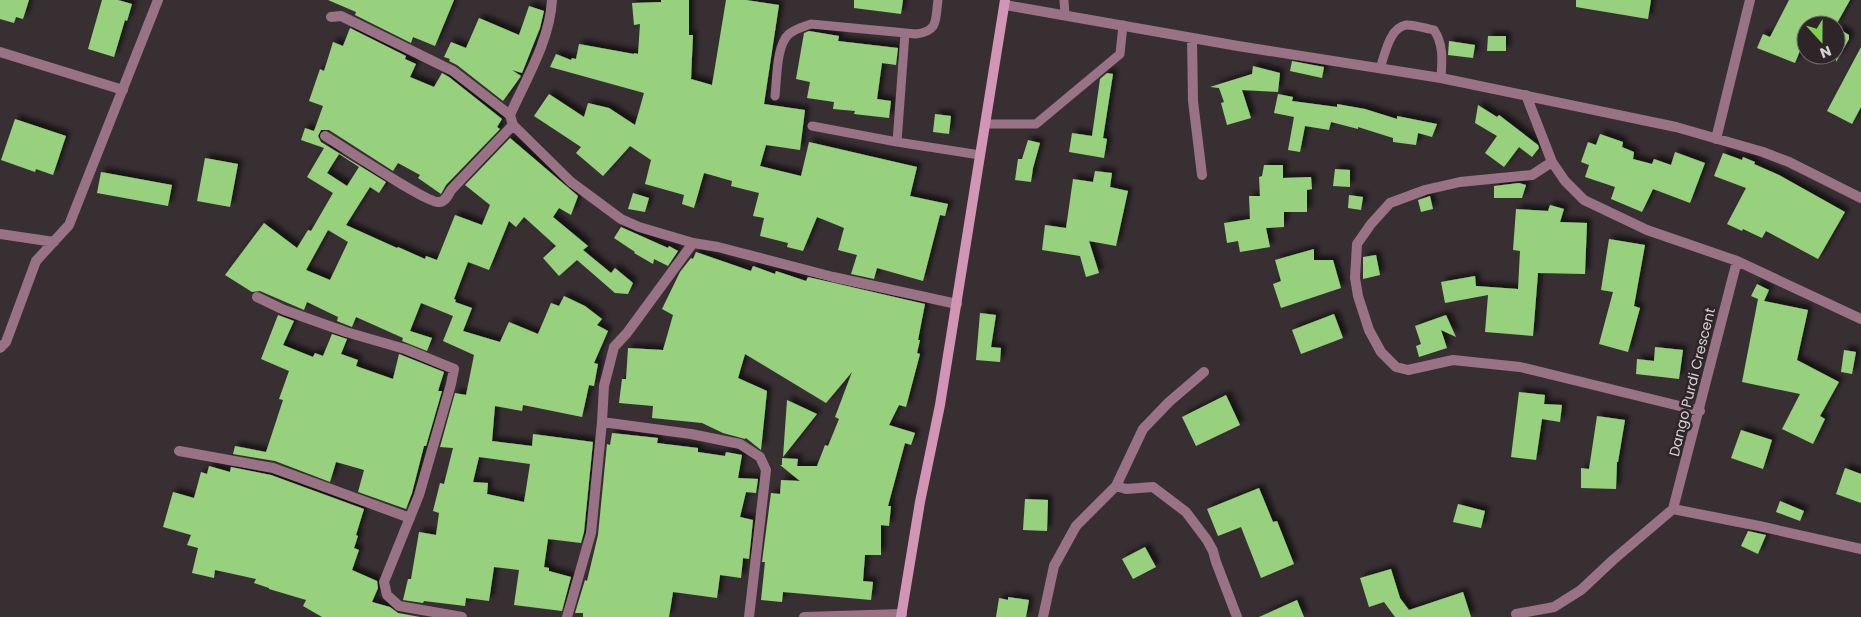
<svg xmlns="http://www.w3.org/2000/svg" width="1861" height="617" viewBox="0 0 1861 617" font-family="Poppins,sans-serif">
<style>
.building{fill:#97d17d;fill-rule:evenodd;filter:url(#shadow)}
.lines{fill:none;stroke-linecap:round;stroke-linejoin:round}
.lane{stroke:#997286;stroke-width:9}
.street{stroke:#997286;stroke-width:10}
.secondary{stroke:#d395b6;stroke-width:10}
.labels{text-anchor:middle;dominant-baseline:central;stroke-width:5;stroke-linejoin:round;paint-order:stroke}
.street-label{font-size:14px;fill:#d8d2d5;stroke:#2e2529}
</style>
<defs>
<filter id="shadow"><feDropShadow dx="4.5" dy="-4.5" stdDeviation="2.5" flood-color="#0009"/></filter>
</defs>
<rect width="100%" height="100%" fill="#382f33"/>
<path class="building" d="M0,0H29L23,19L16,17L14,23L0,19Z
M102,0H118L132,4L127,21L125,20L114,57L88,49Z
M328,0H454L435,46L413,37L411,43L355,15L356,12Z
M661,0H689V35H693L691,79L712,85L726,0H746L779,5L764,104L805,110L800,150L766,145L760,166L801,176L809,142L917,167L910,196L948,204L945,216L940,215L923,281L877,268L874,279L851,274L857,255L838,250L844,228L817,217L803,251L787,247L788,243L760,236L764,218L753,216L759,193L731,186L732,181L704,173L694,208L682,204L684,195L645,184L651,160L630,146L603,176L576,153L581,147L534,116L549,94L584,117L588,103L609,108L635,125L644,93L550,67L556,54L571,60L572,58L576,59L579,44L634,54V53L638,54L640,24L634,25L632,3L661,2Z
M854,0H903L901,14L854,8Z
M1576,0H1651L1648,19L1576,7Z
M1789,0H1850L1836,25H1806V36L1795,63L1757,48L1763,34L1770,37Z
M529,6L544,11L540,28L522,73L512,70L521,76L503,101L457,65L449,61L450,59L444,57L451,42L466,48L479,18L519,35Z
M1836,27L1849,35V39L1836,62Z
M350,28L406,56L405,59L416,64L410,77L434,87L442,73L449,77L502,119L497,127L500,129L446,185L441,194L418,178L420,175L398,163L393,171L329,130H321L318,136L321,142L386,182L379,193L370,187L346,225L397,248L398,247L425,259L426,256L437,260L455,215L482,225L490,205L465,185L510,138L578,196L571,215L559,208L553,217L588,246L583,250L611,273L615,268L633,283L628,294L615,293L577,260L559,276L543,258L556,246L524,217L516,227L509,221L489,270L468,262L454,299L456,300L455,302L472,308L463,331L500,342L509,322L538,334L551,303L559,306L564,296L585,306L602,319L597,325L608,331L594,363L598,364L594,386L589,385L582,417L523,405L522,411L495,406L492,441L532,446L533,434L593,442L584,532L581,543L548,539L544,567L549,568V571L571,577L562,611L514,605L519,570L494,567L489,601L466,598L465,606L424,601L423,603L403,600L408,579H411L419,532L436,535L439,513L433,511L440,483L444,484L453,448L440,447L455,393L466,395L474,355L443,341L453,316L421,303L410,331L432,338L427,351L402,341L403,338L356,317L352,327L337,321L338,317L307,302L304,310L260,291L252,292L225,275L264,223L297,248L308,230L311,231L333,193L307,177L324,148L301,140L305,128L314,131L323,106L309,101L320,69L324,71L333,42L343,46ZM339,154L359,167L347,186L327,173ZM328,230L348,242L330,280L306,270ZM479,457L530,464L524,502L487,494L488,483L473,482Z
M809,31L839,36L838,41L898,48L896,65L882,63L877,99L891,101L889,118L854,114L855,111L833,109L834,102L807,98L810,82L796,79L804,33Z
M1488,36H1506V51H1487Z
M1449,41L1475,45L1473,58L1448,55Z
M1861,47V107L1852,124L1827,111Z
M1292,61L1324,67L1322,78L1290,71Z
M1253,66L1280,73L1278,92L1242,90L1251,118L1227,125L1221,103L1224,102L1219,88L1210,87L1252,74Z
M1107,73L1113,74L1103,138L1107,139L1104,158L1069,152L1072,133L1092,136L1100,79Z
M1278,94L1293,97L1292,101L1337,107V104L1365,109L1397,119V116L1437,124L1432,137L1418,133L1416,145L1393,142V138L1358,127V129L1331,122L1329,130L1305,126L1300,152L1288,150L1294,117L1274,113Z
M1478,105L1497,117L1499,115L1538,145L1539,148L1532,157L1519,147L1504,167L1485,153L1497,136L1475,123Z
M935,114L951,116L949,134L933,132Z
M15,119L66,136L53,175L36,169L35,172L1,160Z
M1600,134L1623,142L1622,147L1634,152L1633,159L1652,164L1654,159L1671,165L1675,152L1705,163L1690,203L1653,189L1642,212L1611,199L1615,187L1585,177L1589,165L1581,162L1588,142L1596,145Z
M1028,140L1040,143L1033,168L1031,182L1015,180L1018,159H1022Z
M1723,153L1742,160L1743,157L1755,162L1754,164L1779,175L1845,212L1818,259L1766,231L1762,238L1743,229L1742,231L1727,224L1746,188L1714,176Z
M205,158L238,164L230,207L197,201Z
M1264,165H1283V178L1311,177L1312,189L1307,190V212H1284V227L1266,228L1270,247L1240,252L1238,241L1227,243L1224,223L1250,219L1249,196H1260L1259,177L1262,176Z
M1335,169L1350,170V187L1333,186Z
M1095,171L1112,173L1110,187L1128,191L1116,246L1089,241L1099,273L1086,277L1080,256L1042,250L1045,225L1066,228L1073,179L1093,182Z
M101,172L172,185L168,206L97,193Z
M1519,183L1526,185L1522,198H1494V186Z
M633,193L649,198L645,212L628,209Z
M1349,195L1363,197L1361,210L1348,208Z
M1430,196L1433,209L1421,212L1418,200Z
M1550,205L1564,209L1560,222L1587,223L1585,274L1538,273L1533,336L1485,332L1488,295L1445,303L1441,282L1475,276L1476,286L1518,289L1520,251L1513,250L1516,209L1548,211Z
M621,227L668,248L669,246L678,251L668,266L654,259L653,264L634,253L635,252L614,238Z
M1609,239L1645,245L1634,306L1640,308L1628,352L1599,344L1613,292L1601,290Z
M1314,249V260H1333L1341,288L1281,308L1273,284L1281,281L1275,260Z
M696,252L751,271L753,266L775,274L776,271L806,281L808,277L925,304L918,340H920L917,353L920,354L906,407L899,405L889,425L915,433L911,445L905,443L888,506H891L889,526L881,525V555H865L863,581L873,582L871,600L783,592L782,602L761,600L765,562H762L771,493L780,494L781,480L800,481L780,465H782V458L798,459L797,466H817L825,445L828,446L839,419L835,417L852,372L826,403L745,354L738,378L767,391L761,450L746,438L745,439L723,433L702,423L652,418L653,406L619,403L622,379H626L628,348L663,350L673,315L662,309L680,272L691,258L693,259Z
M1376,255L1380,275L1363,279V257Z
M1757,284L1769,290L1764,301L1808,310L1797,360L1839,382L1820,416L1825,419L1813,444L1782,429L1800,394L1742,382L1758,299L1751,296Z
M980,313L996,315L991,347L1001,348L1000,362L976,360Z
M1334,314L1343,338L1301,354L1292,330Z
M278,315L294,321L283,345L313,357L315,353L323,356L332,334L347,339L341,354L358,360L356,366L393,379L399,354L444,372L438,391H442L426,446H424L412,493L406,509L358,492L364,470L336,462L330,482L275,461L233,454L235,446L266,452L283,400L279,399L289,371L261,359Z
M1446,315L1456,337L1441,330L1447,348L1419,357L1416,346L1421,344L1415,326Z
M1655,347L1683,350L1679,379L1636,374L1637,359L1654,361Z
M1844,350L1856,352L1852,374L1841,372Z
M1519,392L1545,395L1544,404L1562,405L1560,422L1542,419L1536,460L1511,457Z
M1226,395L1240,425L1196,446L1182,417Z
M787,400L817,414L783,457Z
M1597,416L1625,420L1618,462H1617L1616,489L1581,488V468L1589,469Z
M1741,430L1772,440L1763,469L1731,458Z
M612,433L658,438L657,443L698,448V452L725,456L726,452L742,455L738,478L758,479L756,493L746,492L740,517L753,520L749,559L743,558L741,578L720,575L717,598L673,592L669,617H583V613H575L585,580L587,581L598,535L607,444L610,445Z
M209,466L230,472L231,467L271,475L364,509L356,535L358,536L354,548L359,550L352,570L377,581L378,588L372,602L390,607L398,613L420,617H322L303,606L306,600L269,589V588L254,583L256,579L215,570L214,578L192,573L198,548L187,545L191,535L163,527L173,492L194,498L201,472L207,474Z
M1845,468L1861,474V503L1836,494Z
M1259,488L1273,522L1277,521L1294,564L1261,578L1241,527L1218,536L1207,509Z
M1025,499L1048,500L1047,531L1023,530Z
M1780,501L1804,511L1800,521L1776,512Z
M1458,504L1485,511L1481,528L1453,522Z
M1748,531L1766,535L1758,554L1741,546Z
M1145,547L1156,567L1133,579L1122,559Z
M1391,569L1400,598L1409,610L1463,592L1471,617H1395L1384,602L1369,607L1360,578Z
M1008,597L1029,600L1026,617H996L999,598L1008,600Z
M1297,600L1304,617H1259Z"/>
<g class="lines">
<path class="lane" d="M1064,0L1065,15
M905,33L897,142L980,155
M1380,68C1385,55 1389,28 1406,25C1414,24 1426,29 1434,30C1444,45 1442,61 1441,78
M775,96C777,80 776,45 789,34C795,29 803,27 811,24L916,34C939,31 935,20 938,0
M985,124H1036L1120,54L1123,25
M812,126L897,142"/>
<path class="street" d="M1005,5L1238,46L1441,78L1676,127L1763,152L1789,162L1861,198
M331,17L341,16L453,71L510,115L513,125L571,182L621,219L639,227L693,243L718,247L833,277L957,304
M1192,38L1193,101L1202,175
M0,52L123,90
M1526,95L1552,162L1565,181L1584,200L1647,230L1737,261L1861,319
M510,115C526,79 550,40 552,0
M325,136C342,146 425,202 438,202C445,203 448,195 451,190L513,125
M1716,139L1750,0
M1552,162L1532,175L1460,182L1425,190L1390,203L1371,224L1357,244L1355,278L1358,296L1369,330L1381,352L1396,367L1408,370L1453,360L1520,367L1700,411
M0,234L54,242
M257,297L284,310L346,332L405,349L454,369L451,384L419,495L384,582L387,595L399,606L462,617
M0,348L6,342L36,261L69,225L158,0
M602,422L691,434L740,444L760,457L766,470L749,617
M179,451L273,468L410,518
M1116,486L1126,489L1153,487L1186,512L1207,540L1213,551L1216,562L1237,617
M1673,509L1737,261
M1516,614L1554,607L1581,590L1613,560L1673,509L1759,526L1861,549
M567,617L591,533L602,422L604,386L614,347L627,333L693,243
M804,617L902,614
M1043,617L1054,566L1076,526L1116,486L1143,429L1169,402L1204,372"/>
<path class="secondary" d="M901,617L920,502L940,405L1005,0"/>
</g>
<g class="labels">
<g class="street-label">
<text transform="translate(1692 382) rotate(-76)">Dango Purdi Crescent</text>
</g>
</g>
<g transform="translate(1821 40) rotate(159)"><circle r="24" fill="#2e2529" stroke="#726a6e"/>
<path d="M0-4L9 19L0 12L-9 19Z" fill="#7ed153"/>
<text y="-8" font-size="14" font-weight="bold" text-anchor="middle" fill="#d8d2d5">N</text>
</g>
</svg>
